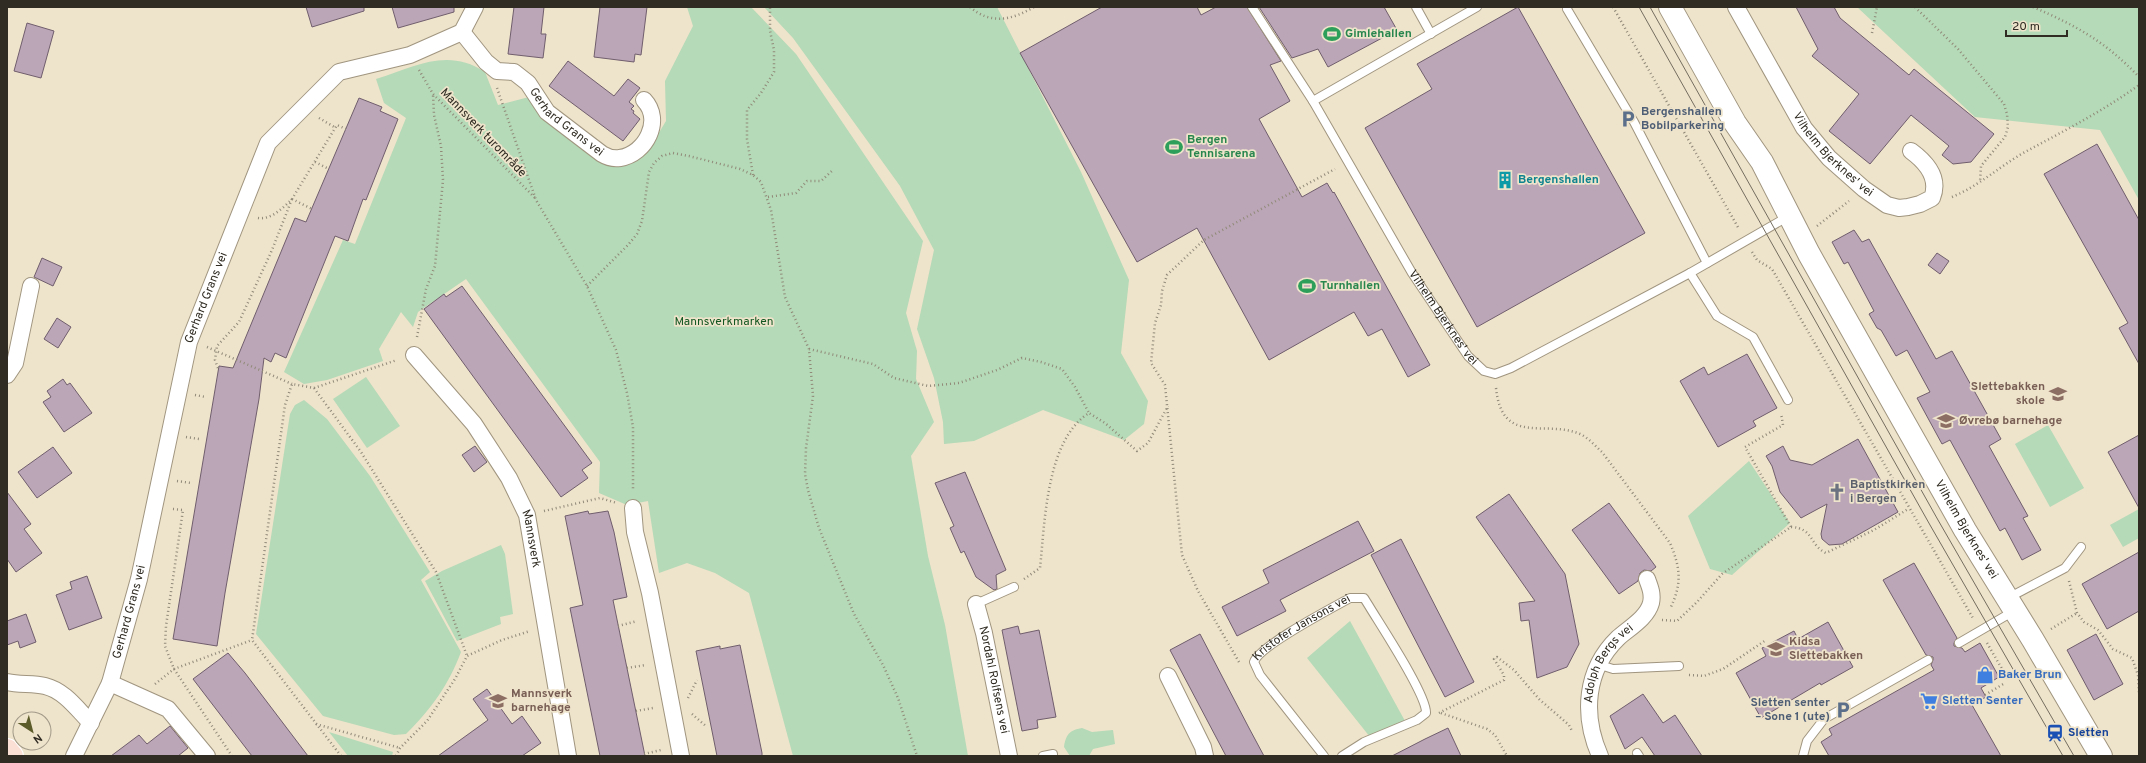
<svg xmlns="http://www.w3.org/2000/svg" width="2146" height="763" viewBox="0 0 2146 763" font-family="Overpass,sans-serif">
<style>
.green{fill:#b4dab7}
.building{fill:#bba6b7;stroke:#705e6d}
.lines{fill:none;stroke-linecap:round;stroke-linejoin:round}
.lane-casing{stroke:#a0957f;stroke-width:10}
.street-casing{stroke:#a0957f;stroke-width:18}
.secondary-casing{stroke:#a0957f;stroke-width:24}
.primary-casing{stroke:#fff;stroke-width:24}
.path{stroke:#918a79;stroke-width:2.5;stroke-dasharray:1 3;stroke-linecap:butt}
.lane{stroke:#fff;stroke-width:8}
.street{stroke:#fff;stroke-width:16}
.secondary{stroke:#fff;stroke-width:22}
.primary{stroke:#fbe0d6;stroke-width:22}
.tram{stroke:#746d5f;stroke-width:1}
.labels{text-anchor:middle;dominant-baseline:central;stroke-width:3.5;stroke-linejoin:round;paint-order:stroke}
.leisure-label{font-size:12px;font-weight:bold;fill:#27864d;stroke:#eee3cb;text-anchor:start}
.service-label{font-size:12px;font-weight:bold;fill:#4e5e75;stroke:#eee3cb;text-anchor:start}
.street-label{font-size:12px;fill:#302c23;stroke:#eee3cb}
.culture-label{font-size:12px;font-weight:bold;fill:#0d838f;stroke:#eee3cb;text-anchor:start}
.park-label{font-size:12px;fill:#125721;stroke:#eee3cb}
.education-label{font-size:12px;font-weight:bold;fill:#785e54;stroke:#eee3cb;text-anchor:start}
.worship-label{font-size:12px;font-weight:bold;fill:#5b616d;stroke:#eee3cb;text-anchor:start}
.shop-label{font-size:12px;font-weight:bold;fill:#366cbe;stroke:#eee3cb;text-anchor:start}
.transit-label{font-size:12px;font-weight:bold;fill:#164399;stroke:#eee3cb;text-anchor:start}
</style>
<rect width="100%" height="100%" fill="#eee3cb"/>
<path class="green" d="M687,7H751L796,54L923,241L906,313L917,351L916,379L934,422L911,456L928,556L945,625L968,756H793L749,593L715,573L687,563L659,573L648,501L627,505L599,493L600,462L466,279L418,312L413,327L401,312L379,349L383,361L327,380L304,384L284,372L343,240L355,244L406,118L384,103L376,79C415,67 447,47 485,72L498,105L529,97L613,165L649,146L660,131L666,121L665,81L693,26Z
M764,7H997L1081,172L1129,280L1121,353L1148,401L1144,424L1124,440L1043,410L974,441L944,444L943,422L934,378L917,329L934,250L900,186L793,38Z
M1857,7H2139V200L2100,130L1975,117Z
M366,377L400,426L367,448L333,399Z
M304,400L327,419L370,476L430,572L421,580L461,652C448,686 432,708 406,734L394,735L323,716L256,634L290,414L295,405Z
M2048,425L2084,488L2050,507L2015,444Z
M1749,461L1790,523L1732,575L1710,569L1688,516Z
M2139,509V538L2123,547L2110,525Z
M501,545L505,554L513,614L500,617L501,624L457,641L425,581L442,571Z
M1350,621L1405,721L1370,737L1307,658Z
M1082,728L1092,732L1113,730L1115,744L1093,749L1089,756H1070L1064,747C1066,735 1069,730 1082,728Z
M329,732L393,752L392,756H348Z"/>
<path class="building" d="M306,7H364V11L312,27Z
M392,7H454V12L398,28Z
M514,7H544L541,34H546L543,58L508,54Z
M600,7H647L641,55L635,54L634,62L594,57Z
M1102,7H1197L1201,15L1216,7H1247L1281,61L1270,65L1290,101L1259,119L1302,197L1327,183L1333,193L1334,192L1430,365L1408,377L1382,329L1368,336L1354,312L1269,360L1197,228L1137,262L1020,53Z
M1259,7H1384L1397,30L1328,67L1318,49L1292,58Z
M1518,7L1645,233L1477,327L1365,128L1432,89L1417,64Z
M1796,7H1834L1840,18L1909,75L1914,69L1994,134L1971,162L1953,164L1942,155L1949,146L1911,115L1870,164L1829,131L1859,94L1812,56L1818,49Z
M27,23L54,31L41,78L14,71Z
M568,61L614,96L628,79L640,88L629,102L634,106L631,109L634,111L633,113L640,119L623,141L549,86Z
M359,98L382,107L380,111L398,119L366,200L363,199L348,241L335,236L286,358L275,353L271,362L264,358L259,399L225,593L217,646L173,639L219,366L233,368L295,218L306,222Z
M2097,144L2139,220V364L2119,328L2128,323L2044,174Z
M1854,230L1862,242L1869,239L1936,359L1952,351L2001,439L1989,446L2028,516L2023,518L2041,550L2022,560L2005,528L2000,531L1950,440L1942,444L1917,398L1930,392L1907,350L1896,356L1881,330L1877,328L1869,314L1874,311L1848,262L1844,264L1832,242Z
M1937,253L1949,261L1940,274L1928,265Z
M42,258L62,267L53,286L34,277Z
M462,286L592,463L582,470L588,478L561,497L424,309L444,294L446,297Z
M57,318L71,327L58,348L44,339Z
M1747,354L1777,408L1753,421L1756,426L1718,447L1680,381L1704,367L1708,375Z
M63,379L67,385L70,383L92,413L64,432L43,402L51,397L47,391Z
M2139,435V508L2108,452Z
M1858,439L1898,512L1842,544L1829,545L1822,539L1821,534L1827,504L1801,518L1780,492L1772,466L1766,456L1783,446L1790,460L1812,465Z
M475,446L487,462L474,472L462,455Z
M53,447L72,473L37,498L18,472Z
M965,472L1006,570L996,575L997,589L994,590L976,577L964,551L961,553L950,528L954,526L935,483Z
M7,492L31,524L24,529L42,553L16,572L7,559Z
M1509,494L1565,574L1579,644L1567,667L1537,678L1529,620L1521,621L1519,603L1535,601L1476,517Z
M1609,503L1656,567L1651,571L1644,570L1640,573L1638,581L1619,594L1572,530Z
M588,511L589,514L608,511L614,532L627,597L613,600L645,756H600L570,608L583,605L565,516Z
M1358,521L1374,551L1280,600L1286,611L1237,636L1222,607L1269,583L1263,570Z
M1401,539L1474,682L1445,697L1371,555Z
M2139,552V611L2107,629L2082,584Z
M1914,563L1957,638L1954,643V646L1962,648L1965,652L1980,643L1999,677L1981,688L1986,697L1972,705L2001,756H1829L1821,742L1832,735L1829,729L1934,670L1931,665L1933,660V657L1926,655L1883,580Z
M87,576L102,618L69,630L56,595L72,589L70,582Z
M26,614L36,642L20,648L18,641L7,645V621Z
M1828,622L1853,667L1821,685L1820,683L1761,718L1736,673L1766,656L1762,648L1794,631L1798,639Z
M1018,626L1020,634L1039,630L1056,717L1037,720L1038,728L1022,731L1002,630Z
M1200,634L1249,728L1264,756H1226L1170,650Z
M2096,634L2123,684L2094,700L2067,650Z
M740,645L762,753V756H717L696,651L720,646V649Z
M228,653L245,673L308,756H252L193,679Z
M487,689L512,724L522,716L541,743L522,756H438L488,720L473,699Z
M1643,694L1663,723L1675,715L1702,756H1655L1642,737L1625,749L1610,716Z
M170,726L188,748L178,756H111L139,735L147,744Z
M1448,728L1461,756H1392L1425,739Z"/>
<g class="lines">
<g class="lane-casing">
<g id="lane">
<path id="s1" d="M1252,7L1313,101L1412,273L1468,356L1484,371L1495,374L1511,368L1690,273L1789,216"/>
<path d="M1416,7L1431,34"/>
<path d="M1567,9L1634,122L1707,263"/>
<path d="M1313,101L1477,7"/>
<path d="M1690,273L1717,316L1753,337L1788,400"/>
<path d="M2008,598L2065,568L2081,547"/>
<path d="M976,604L1014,587"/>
<path d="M1959,643L2014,611"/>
<path d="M1597,664L1613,669L1679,666"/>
<path d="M1637,753L1639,756"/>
<path d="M1043,756L1053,754"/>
<path id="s2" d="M1324,756L1260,675L1254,662C1259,646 1332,608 1350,598H1364L1369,606C1381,626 1427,695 1426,713L1417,720L1364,742L1342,756"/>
<path d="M1803,756L1807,741L1824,719L1928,660"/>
</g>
</g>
<g class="street-casing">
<g id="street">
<path id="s3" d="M1736,7L1804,128L1829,158L1864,189L1887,205L1899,208L1908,207L1920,204L1932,198C1940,178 1926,162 1911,151"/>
<path id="s4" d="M462,32L486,62L497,71L514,72L528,83L547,112L602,154C607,157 614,159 620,158C646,154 663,120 644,100"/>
<path id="s5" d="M414,355L474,424L509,478L527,515L568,756"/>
<path d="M7,375L15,363L31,286"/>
<path d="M633,508L635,532L650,593L681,756"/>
<path id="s6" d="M976,604L984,633L1009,756"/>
<path d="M1168,676L1203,747L1205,756"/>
<path d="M7,682C19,685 33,683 45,686C65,691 77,709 91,723"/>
<path d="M110,683L168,709L207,756"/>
<path id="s7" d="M74,756L110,683L139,579L189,342L268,143L339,72L410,55L462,32L475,7"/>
<path id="s8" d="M1600,756C1582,715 1585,670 1618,638C1629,628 1647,618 1651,603C1653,594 1650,587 1647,579"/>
</g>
</g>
<g class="secondary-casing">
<g id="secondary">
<path id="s9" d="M1670,7L1735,123L1762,162L1809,254L1965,530L2033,640L2101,756"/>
</g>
</g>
<g class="primary-casing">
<path id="primary" d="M7,750L12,756"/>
</g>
<path class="path" d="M970,7C991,25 1012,20 1034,7
M1613,7L1739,229
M1915,7L1958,49L2004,104L2007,114L2008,127L2005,137L1981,166L1980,182
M2033,7C2077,26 2106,42 2139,77
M1872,33L1877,7
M419,70L433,94L536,199
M497,88L536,200L587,286L616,350L627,393L633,427V490
M319,118L336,128
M315,162L329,169
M753,175L747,139V110L761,93L774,72V50L770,31V7
M768,197L796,193L807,181H821L833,170
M1952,197C1979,186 2000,166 2025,152C2064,131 2103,111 2139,85
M292,199L312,209
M258,218C271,220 283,208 292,199L337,125L346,129
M1817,226L1849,201
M1752,252L1757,260L1772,269L1974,620
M587,286L628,245L637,234L642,221L649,172L654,163L662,156L673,153L689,156L740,169L753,175L761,182L771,210L785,297L809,349L813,396L806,448L805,474L808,490L819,528L854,614L883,665L898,698L917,756
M417,337L426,289L435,266L443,180L441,146L434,115L433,94
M207,347L292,384
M809,349L873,364L894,378L928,386L959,383L997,370L1022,358L1041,362L1062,369L1075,387L1089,413
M218,368L215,360L217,346L239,322L272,250L292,199
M314,388L361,452L436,572L467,656
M1496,388C1502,447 1546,419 1580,434C1589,438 1595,446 1602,452L1670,543C1681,569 1682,584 1670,609
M195,395L206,397
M186,437L199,439
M177,481L191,483
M173,509L183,510L166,626L165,646L174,669L232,756
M544,511L600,498L617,503
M1791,527C1814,528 1809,545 1826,553L1874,530L1908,509
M1024,579L1040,568C1045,522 1046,440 1089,413L1105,423L1137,451L1148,443L1168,406
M2069,581L2077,613L2084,622L2098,630L2113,649L2132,658L2138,675L2139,693
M1662,620L1677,621L1697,602L1722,574L1791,527L1745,447L1783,425L1781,413
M618,626L637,621
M2051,629L2077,613
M1987,643L2009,681
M1239,662L1198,591L1182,555L1165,385L1151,363L1155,323L1161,305L1162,291L1167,275L1204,240L1335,169
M627,668L646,665
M1689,675L1704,676L1723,669L1766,640
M155,684L174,669L252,640
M1985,695L2005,683
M688,698L697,680
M636,711L653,708
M1439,713L1504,680V675L1494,659L1497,657L1514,670L1539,699L1569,725L1572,731
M1441,713L1487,729L1495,735L1507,756
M692,714L707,727
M316,724L400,748
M644,754L661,750
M341,756L252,640L285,405L292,384L314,388L397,360
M396,756L400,748L427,721L455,679L467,656L502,640L530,631"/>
<use href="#lane" class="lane"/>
<use href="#street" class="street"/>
<use href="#secondary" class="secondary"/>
<use href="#primary" class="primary"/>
<path class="tram" d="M1639,7L1930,525L2063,756
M1650,7L1938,520L2074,756"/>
</g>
<defs>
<g id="stadium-bare" transform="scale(1.38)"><path d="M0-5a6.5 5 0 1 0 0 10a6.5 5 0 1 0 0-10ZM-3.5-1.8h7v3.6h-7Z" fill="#2e9e5b" stroke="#eee3cb" stroke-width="2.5" paint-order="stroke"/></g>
<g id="parking-bare" transform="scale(1.38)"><path d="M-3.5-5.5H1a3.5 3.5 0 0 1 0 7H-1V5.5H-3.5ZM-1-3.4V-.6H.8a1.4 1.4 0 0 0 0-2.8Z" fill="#5c6f8a" stroke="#eee3cb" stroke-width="2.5" paint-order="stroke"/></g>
<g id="building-bare" transform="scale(1.38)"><path d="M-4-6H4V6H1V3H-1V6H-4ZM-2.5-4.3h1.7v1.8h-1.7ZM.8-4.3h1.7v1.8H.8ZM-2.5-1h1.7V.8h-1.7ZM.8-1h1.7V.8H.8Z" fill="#0f9aa8" stroke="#eee3cb" stroke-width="2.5" paint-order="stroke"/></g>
<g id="school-bare" transform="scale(1.38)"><path d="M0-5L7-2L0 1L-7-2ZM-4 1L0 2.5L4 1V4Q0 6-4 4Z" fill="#8d6e63" stroke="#eee3cb" stroke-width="2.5" paint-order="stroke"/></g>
<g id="church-bare" transform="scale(1.38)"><path d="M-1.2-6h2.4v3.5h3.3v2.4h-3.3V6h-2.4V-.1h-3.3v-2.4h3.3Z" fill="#6b7280" stroke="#eee3cb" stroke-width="2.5" paint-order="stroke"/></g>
<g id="shop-bare" transform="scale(1.38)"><path d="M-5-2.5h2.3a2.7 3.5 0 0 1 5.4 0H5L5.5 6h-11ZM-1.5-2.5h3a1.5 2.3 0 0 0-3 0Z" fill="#3f7fe0" stroke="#eee3cb" stroke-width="2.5" paint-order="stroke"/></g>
<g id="supermarket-bare" transform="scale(1.38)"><path d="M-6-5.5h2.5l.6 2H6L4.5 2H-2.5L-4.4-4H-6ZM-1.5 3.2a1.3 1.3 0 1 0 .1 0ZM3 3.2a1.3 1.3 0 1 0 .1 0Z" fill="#3f7fe0" stroke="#eee3cb" stroke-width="2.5" paint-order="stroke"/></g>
<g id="station-bare" transform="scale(1.38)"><path d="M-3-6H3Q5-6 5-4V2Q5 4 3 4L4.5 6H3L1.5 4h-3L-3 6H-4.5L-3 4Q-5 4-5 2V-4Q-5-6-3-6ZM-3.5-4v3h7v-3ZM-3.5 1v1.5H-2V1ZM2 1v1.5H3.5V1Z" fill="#1a4fb4" stroke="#eee3cb" stroke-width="2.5" paint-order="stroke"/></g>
</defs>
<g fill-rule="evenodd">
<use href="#stadium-bare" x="1332" y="34"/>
<use href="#parking-bare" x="1628" y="119"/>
<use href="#stadium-bare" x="1174" y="147"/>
<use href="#building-bare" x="1505" y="180"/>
<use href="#stadium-bare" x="1307" y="286"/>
<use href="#school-bare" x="2058" y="394"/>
<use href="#school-bare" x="1946" y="421"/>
<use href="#church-bare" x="1837" y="492"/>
<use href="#school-bare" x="1776" y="649"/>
<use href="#shop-bare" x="1985" y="675"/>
<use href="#school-bare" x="498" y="701"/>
<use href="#supermarket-bare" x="1929" y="701"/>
<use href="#parking-bare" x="1843" y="710"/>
<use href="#station-bare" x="2055" y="733"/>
</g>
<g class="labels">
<g class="leisure-label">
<text x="1345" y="34">Gimlehallen</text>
<text x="1187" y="140">Bergen<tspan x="1187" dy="14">Tennisarena</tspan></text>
<text x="1320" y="286">Turnhallen</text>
</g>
<g class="service-label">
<text x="1641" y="112">Bergenshallen<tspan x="1641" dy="14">Bobilparkering</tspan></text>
<text x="1830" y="703" text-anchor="end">Sletten senter<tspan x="1830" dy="14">– Sone 1 (ute)</tspan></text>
</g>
<g class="street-label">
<text stroke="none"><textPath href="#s4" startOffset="143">Gerhard Grans vei</textPath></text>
<text transform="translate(483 133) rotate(46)">Mannsverk turområde</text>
<text stroke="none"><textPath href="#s3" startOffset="178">Vilhelm Bjerknes' vei</textPath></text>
<text stroke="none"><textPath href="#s7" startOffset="479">Gerhard Grans vei</textPath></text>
<text stroke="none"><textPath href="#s1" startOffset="365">Vilhelm Bjerknes' vei</textPath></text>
<text stroke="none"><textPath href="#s9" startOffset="601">Vilhelm Bjerknes' vei</textPath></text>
<text stroke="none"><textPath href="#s5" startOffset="221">Mannsverk</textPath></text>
<text stroke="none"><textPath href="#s7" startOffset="155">Gerhard Grans vei</textPath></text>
<text stroke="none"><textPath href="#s2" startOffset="177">Kristofer Jansons vei</textPath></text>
<text stroke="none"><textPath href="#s8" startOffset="100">Adolph Bergs vei</textPath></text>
<text stroke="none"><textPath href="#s6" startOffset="78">Nordahl Rolfsens vei</textPath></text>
</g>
<g class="culture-label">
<text x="1518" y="180">Bergenshallen</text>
</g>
<g class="park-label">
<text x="724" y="322">Mannsverkmarken</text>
</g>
<g class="education-label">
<text x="2045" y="387" text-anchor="end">Slettebakken<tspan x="2045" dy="14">skole</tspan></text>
<text x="1959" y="421">Øvrebø barnehage</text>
<text x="1789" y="642">Kidsa<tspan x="1789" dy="14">Slettebakken</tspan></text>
<text x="511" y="694">Mannsverk<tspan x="511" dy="14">barnehage</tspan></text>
</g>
<g class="worship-label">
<text x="1850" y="485">Baptistkirken<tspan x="1850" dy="14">i Bergen</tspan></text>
</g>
<g class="shop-label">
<text x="1998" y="675">Baker Brun</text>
<text x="1942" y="701">Sletten Senter</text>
</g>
<g class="transit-label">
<text x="2068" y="733">Sletten</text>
</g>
</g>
<rect width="2146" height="763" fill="none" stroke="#302c23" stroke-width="16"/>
<g transform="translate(32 731) rotate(144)"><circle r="19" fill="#eee3cb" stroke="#a29a88"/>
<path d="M0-3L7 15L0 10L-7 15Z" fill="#5b5c29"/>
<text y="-6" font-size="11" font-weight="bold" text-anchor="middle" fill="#302c23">N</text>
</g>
<path d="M2006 30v6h61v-6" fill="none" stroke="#302c23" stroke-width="2"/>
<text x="2012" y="30" font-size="12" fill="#302c23" stroke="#eee3cb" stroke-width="3" paint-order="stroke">20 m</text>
</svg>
